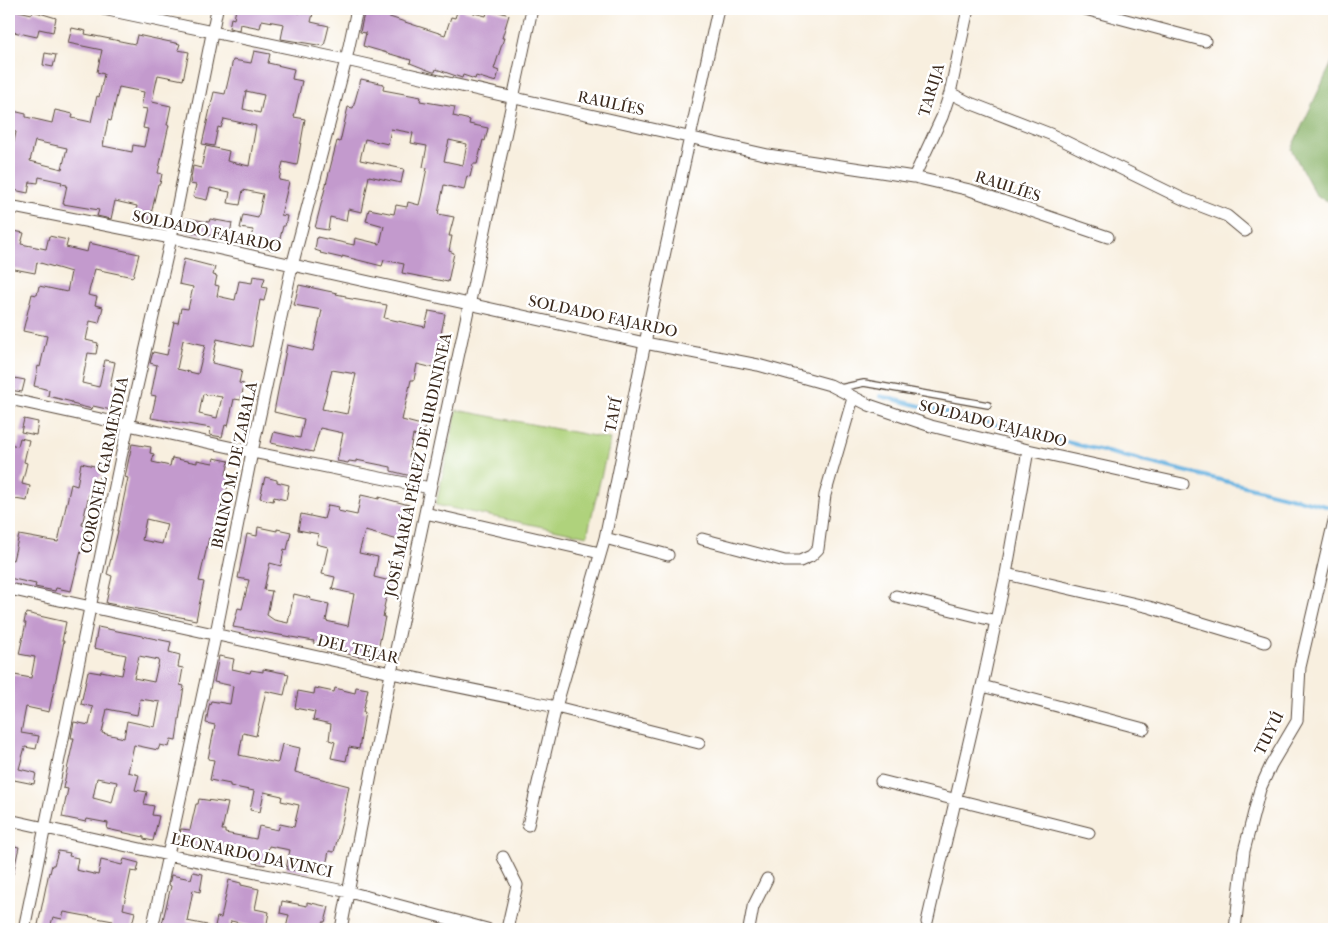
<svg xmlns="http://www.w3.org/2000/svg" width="1343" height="938" viewBox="0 0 1343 938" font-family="'IM FELL French Canon',serif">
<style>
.green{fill:#afd27b;stroke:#757e4c}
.forest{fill:#8bb46b;stroke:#636f44}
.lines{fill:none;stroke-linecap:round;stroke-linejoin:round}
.stream{stroke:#68b3e1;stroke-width:4}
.building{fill:#c39acd;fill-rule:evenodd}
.lane-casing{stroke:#57483b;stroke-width:8}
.street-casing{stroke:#57483b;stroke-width:13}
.lane{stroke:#fff;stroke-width:5.5}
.street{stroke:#fff;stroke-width:11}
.labels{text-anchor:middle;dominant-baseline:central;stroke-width:5;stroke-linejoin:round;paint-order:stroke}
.street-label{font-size:16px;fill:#3b2a1e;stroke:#fff}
</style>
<rect width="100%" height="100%" fill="#fff"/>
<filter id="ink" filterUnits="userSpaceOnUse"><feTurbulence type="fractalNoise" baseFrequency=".02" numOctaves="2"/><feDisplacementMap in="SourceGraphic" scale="10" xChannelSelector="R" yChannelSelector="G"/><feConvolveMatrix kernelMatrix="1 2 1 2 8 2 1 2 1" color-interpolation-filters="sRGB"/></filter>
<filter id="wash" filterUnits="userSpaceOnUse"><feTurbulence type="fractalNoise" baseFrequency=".0096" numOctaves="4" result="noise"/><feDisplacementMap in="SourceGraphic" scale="20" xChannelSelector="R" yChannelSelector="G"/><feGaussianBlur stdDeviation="1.12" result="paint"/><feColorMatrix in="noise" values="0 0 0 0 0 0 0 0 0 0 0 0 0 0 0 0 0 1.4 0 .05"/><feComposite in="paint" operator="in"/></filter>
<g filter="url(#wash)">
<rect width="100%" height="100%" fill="#f8efdf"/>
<path class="green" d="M457,410L610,439L587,536L436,505Z"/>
<path class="forest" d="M1334,58V203L1317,197L1291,149Z"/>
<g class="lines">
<path class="stream" d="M880,396L1334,508"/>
</g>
<g id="blocks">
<path class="building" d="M9,9L32,14L33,11L56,18L53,32L39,29L37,37L9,31Z
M236,9H279L300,13L301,9H314L311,22L329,26L324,46L281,39L284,24L262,20L260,28L240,24L239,30L229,28L231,18L234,19Z
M365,9L445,35L451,17L455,18L458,9L486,16L488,9H490L509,15L502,38H504L494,69L499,71L496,82L476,76L475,79L463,75L462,78L436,69L435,72H433L410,63L411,60L363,46L366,33L360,32Z
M72,28L86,31L85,34L135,44L137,35L180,44L178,50L189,52L183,80L158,75L152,102L171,106L167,125H169L158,173L162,174L160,184H158L149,223L134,220L137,206L115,201L111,219L97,216L99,210L63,204L67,185L61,184L62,182L39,177L38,183L30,182L28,193L9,189V165L16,132L9,130V110L26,114V117L52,123L55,110L73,114L72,118L91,122L97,96L99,97L104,74L97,72L102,50L68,43ZM119,87L144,92L141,108L147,109L143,128L148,129L144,147L133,145L132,152L103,146L108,120L111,121ZM35,141L67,148L62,169L30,161Z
M254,51L270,54L268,63L294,69L292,79L302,81L294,117L305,119L297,165L283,162L279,180L289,182L281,215L287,216L285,226H283L277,251L249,245L253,230L240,228L243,215L258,218L263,194L243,190L240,205L228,203L230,192L210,188L207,200L193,197L196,185L190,184L193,166L201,168L206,146L229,151L227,161L249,166L256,126L224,119L221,128L218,127L214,146L202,144L214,92L225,94L233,60L251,63ZM246,91L264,95L260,113L243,109Z
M45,53L56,55L53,67L43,65Z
M361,79L384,84L383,90L421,97L420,101L455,107L453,116L470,120L469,124L488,128L485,141L483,140L477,164H473L470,177L467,176L464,190L444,185L438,214L454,217L449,236H452L449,251L454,253L448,282L402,273L404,264L384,260L382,266L342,256V258L320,253L321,252L315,250L317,237L354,245L355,238L380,244L384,226L366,221L369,209L394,214L396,205L407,207L408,202L419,205L421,197L427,168L423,167L427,146L411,143L413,133L391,129L388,144L365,139L360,160L404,169L401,183L369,176L362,212L348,209L346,221L330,217L328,230L315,228L337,141L340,142L348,107L353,108ZM449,140L467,144L463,165L444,161Z
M186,218L209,222L210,219L232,223L229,239L183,231Z
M9,230L24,233L21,244L46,249L49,236L68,240L66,247L87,252L89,243L139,254L133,277L95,269L88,295L97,297L95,305L103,307L99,323L90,321L86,340L98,343L96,354L88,353L82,383L99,387L105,360L115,362L110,386L116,388L111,410L93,406L92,409L72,404V402L48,396L49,390L34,386L38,366L40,367L47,336L23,331L32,294L37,295L39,286L67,292L71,272L37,262L35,273L9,268Z
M184,259L215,267L213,275L217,276L215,285L219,286L217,296L235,300L239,281L252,283L253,276L265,278L262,287L267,288L264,301L260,300L252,347L217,339L212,363L242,370L239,383L244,384L241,400L234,399L228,426L225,425L222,437L210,435L211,428L151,418L156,396L151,395L157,365L150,363L153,352L167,355L174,322L178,323L181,308L188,309L193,287L179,284ZM183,340L205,345L198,374L177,369ZM203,394L222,397L217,418L199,414Z
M299,285L337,293L336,294L346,296V298L387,305L384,318L425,327L429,311L445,314L440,339H442L440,349L438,348L434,368L417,364L414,380H411L402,420L425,426L422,437L413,435L409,457L419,460L415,477L391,471V467L356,460V462L349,461L348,463L337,461L343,433L320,428L313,452L271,443L274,432L300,438L304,419L274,412L287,345L313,351L322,310L294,305ZM332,370L356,374L347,414L322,409Z
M9,377L25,380L22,392L9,390Z
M24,419L38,422L36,435L21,432Z
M20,438L29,440L24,462L27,463L22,484L30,486L27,501L9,498V444L18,446Z
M132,444L151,447L150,453L154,454L152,462L170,466L172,458L197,463V460L213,463L214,458L229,461L226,475L230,476L221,515L217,514L211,539L209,538L199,581L204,582L196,620L106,603L112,576L107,574L118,531H117L128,478L125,477ZM146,519L167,524L162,544L142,540Z
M81,463L103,468L101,477H99L96,491L90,490L82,525L89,527L85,543H83L71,591L56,588L55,591L35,587L36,584L9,578V559L13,560L19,535L58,542L71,484L77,486Z
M265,477L277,480V482L289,485L286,500L274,497L273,501L260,498Z
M361,495L379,499V497L409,505L402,541L365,531L359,553L378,557L374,577L390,581L384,607L385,608L383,617H385L376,659L361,656V657L321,648L322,645L313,643L314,641L233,627L238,608L242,609L249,580L238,578L247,534L257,536L258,527L277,531V529L291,532L287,550L284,549L281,566L270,563L268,571L264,590L272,591L267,615L274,620L288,623L294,594L311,598L310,600L329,604L326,621L348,626L354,594L332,589L335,577L322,574L328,547L316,544L319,534L298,530L301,514L324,519L328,505L339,507L338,511L357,515Z
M26,613L66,622L62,641H64L49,712L26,707L21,733L39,736L36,749L25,747L19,769L36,773L34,784L9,779V674L31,678L35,657L19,654L26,623H24Z
M98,627L171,642L169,652L180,655L178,667L183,668L180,685L184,686L176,740L171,739L169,747L160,745L158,750L134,745L128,772L139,775L135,790L147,792L144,804L154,806L152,815L159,816L153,841L144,839V837L107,829L108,823L87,819L86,822L62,817L68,789L63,788L74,738H71L74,722L89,725L93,707L81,704L88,671L100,673L101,671L122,675L126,655L94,648ZM139,656L159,660L154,682L134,678ZM140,699L160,702L155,727L127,721L124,738L102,733L107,709L137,715ZM97,778L117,782L112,803L93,798Z
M219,656L234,659L232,669L250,673L251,670L263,672V669L289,674L284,695L266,691L256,736L243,733L239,755L277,763L278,762L282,744L300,748L295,772L349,786L343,818L334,852L329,851L326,866L312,863L310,873L286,869L290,850L269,846L265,865L254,863V859L225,853L226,847L204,843L203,847L178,842L181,829L190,830L196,804H198L199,799L228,803L222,830H225V833L256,839L259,826L278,830L280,824L294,827L299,805L281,801L282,796L264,792L260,812L250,810L254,791L230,786V784L210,780L214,760L208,759L215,725L206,723L209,706L211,701L230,704L233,686L214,682Z
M356,687L368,689L363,712H365L359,749L349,747L346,761L331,758L335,742L329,740L331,724L313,720L315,712L295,708L298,691L314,694L315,688L334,692L335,688L355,693Z
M9,845L19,847L13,874H9Z
M58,851L70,853L69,856L78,858L76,870L98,875L101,860L122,865L124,859L139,863L137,872L131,871L123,909L135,912L131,929L112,928L113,921L64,912L62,919L53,917L50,928L38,925L49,872L50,873L52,865H54Z
M193,872L203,874L200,892L193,890L187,921L207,925V929L161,928L171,886L169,885L171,875L191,879Z
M229,880L241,883V885L259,889L255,909L269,912L266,929H252L253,926L231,921L229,929L215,926L217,917L221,918Z
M282,901L307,906V902L329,907L325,922H323L321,929L286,928L289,915L280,913Z"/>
</g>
</g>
<g filter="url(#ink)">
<use href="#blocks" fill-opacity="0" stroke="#57483b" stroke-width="1"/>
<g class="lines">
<g class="lane-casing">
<path id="lane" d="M840,388L864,383L988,405"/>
</g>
<g class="street-casing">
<path id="street" d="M103,9L346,60L768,155L914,177L970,190L1108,237
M1085,9L1205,41
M950,93L970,103L1050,134L1183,199L1227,216L1245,231
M914,177L942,117L950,93L968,9
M9,206L171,238L645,343L758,365L830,385L869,405L931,426L1028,450L1183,484
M9,399L252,452L430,488
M425,513L600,553
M605,538L668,555
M702,539L785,561H800L811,556L818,549L825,495L853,398
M1006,574L1149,607L1265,642
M9,589L391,673L556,707L699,743
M896,596L996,621
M982,686L1144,729
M881,781L1089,833
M9,820L168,855L349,892L487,929
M528,825L556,707L605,538L645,343L718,9
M503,857L517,885L507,929
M927,922L982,686L1006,574L1028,450
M24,929L121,457L171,238L217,9
M152,929L216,633L252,452L292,266L346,60L357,9
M341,929L391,673L532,9
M749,929L753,907L767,879
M1235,929L1244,851L1260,789L1271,765L1297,721L1300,667L1334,521"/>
</g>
<use href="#lane" class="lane"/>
<use href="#street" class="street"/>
</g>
</g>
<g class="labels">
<g class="street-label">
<text transform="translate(931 90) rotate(-73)">TARIJA</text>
<text transform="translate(611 103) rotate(12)">RAULÍES</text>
<text transform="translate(1008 186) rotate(18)">RAULÍES</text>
<text transform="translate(207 231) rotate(12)">SOLDADO FAJARDO</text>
<text transform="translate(603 316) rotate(12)">SOLDADO FAJARDO</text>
<text transform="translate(613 415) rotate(-78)">TAFÍ</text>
<text transform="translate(993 423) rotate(14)">SOLDADO FAJARDO</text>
<text transform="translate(104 465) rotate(-78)">CORONEL GARMENDIA</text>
<text transform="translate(234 465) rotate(-78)">BRUNO M. DE ZABALA</text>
<text transform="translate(418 465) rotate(-78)">JOSÉ MARÍA PÉREZ DE URDININEA</text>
<text transform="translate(358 649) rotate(13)">DEL TEJAR</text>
<text transform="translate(1269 733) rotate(-63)">TUYÚ</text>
<text transform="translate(252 855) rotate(12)">LEONARDO DA VINCI</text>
</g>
</g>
<rect width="1343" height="938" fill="none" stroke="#fff" stroke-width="30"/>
</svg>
